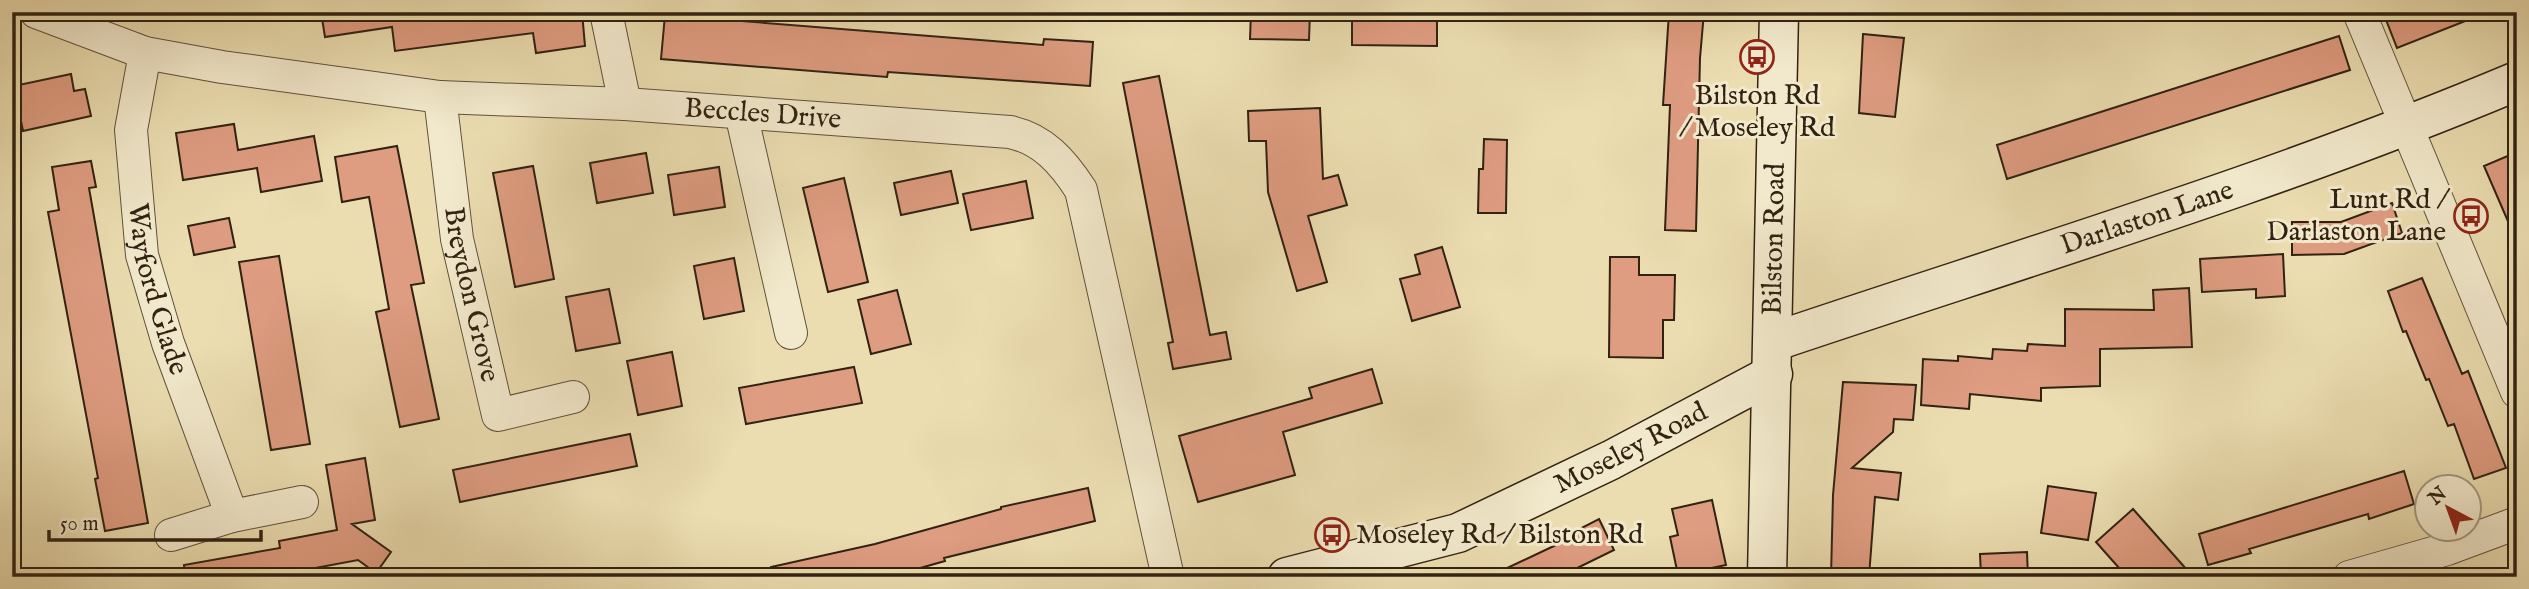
<svg xmlns="http://www.w3.org/2000/svg" width="2529" height="589" viewBox="0 0 2529 589" font-family="'IM FELL English',serif">
<style>
.building{fill:#de9c80;stroke:#312212;stroke-width:2}
.lines{fill:none;stroke-linecap:round;stroke-linejoin:round}
.street-casing{stroke:#60513a;stroke-width:34}
.secondary-casing{stroke:#312212;stroke-width:41}
.street{stroke:#f2e9cc;stroke-width:32}
.secondary{stroke:#f2e9cc;stroke-width:38}
.labels{text-anchor:middle;dominant-baseline:central;stroke-width:6;stroke-linejoin:round;paint-order:stroke}
.poi-label{font-size:28px;fill:#312212;stroke:#f2e9cc}
.street-label{font-size:28px;fill:#312212;stroke:#f2e9cc}
</style>
<rect width="100%" height="100%" fill="#ebddb0"/>
<filter id="stains"><feTurbulence type="fractalNoise" baseFrequency=".00286" numOctaves="4"/><feColorMatrix values="0 0 0 0 .2 0 0 0 0 .09 0 0 0 0 .02 0 0 0 .5 -.17"/></filter>
<radialGradient id="worn" r=".72"><stop offset=".6" stop-color="#630" stop-opacity="0"/><stop offset="1" stop-color="#630" stop-opacity=".3"/></radialGradient>
<path class="building" d="M321,12H582L585,46L536,53L533,33L395,51L392,27L325,37Z
M1251,12H1310L1309,40L1250,39Z
M1669,12H1704L1700,58L1696,231L1665,230L1670,105H1663Z
M2383,12H2483V14L2397,48Z
M1352,14L1437,15V46L1352,45Z
M665,15L1043,45L1044,39L1093,42L1090,86L888,72L887,77L661,59Z
M1863,34L1904,38L1895,117L1859,113Z
M2339,36L2350,70L2007,179L1997,145Z
M71,74L74,91L85,89L91,116L23,131L14,86Z
M1159,76L1210,335L1226,332L1231,359L1173,369L1168,343L1173,342L1123,83Z
M1320,108L1323,179L1338,175L1347,205L1308,216L1327,282L1297,291L1268,192L1266,141H1249L1248,111Z
M234,124L238,150L314,136L322,181L261,192L257,168L183,180L176,133Z
M1484,139L1507,140L1506,213H1478L1479,169H1483Z
M397,146L424,283L411,285L439,419L400,427L376,312L389,309L369,197L342,202L335,157Z
M2517,152V242L2484,166Z
M646,153L653,193L597,203L590,163Z
M91,161L96,187L89,188L148,523L105,531L95,479L98,478L48,212L59,210L52,167Z
M533,166L554,279L515,287L493,173Z
M719,167L725,207L674,215L668,175Z
M951,171L958,203L901,215L894,183Z
M844,178L868,282L828,292L803,188Z
M1026,181L1033,218L971,230L963,194Z
M2392,203L2402,233L2344,254L2292,255V222H2341Z
M229,218L235,247L194,255L188,226Z
M1442,247L1460,307L1412,321L1400,279L1420,274L1415,255Z
M2283,254L2285,296L2256,298V289L2202,292L2200,259Z
M279,256L310,444L271,450L239,262Z
M1610,257H1639V275H1675L1674,320H1663V358L1609,357Z
M734,258L744,311L704,319L694,266Z
M2422,278L2462,374L2468,371L2506,468L2474,479L2454,424L2448,426L2429,379L2426,380L2406,331L2403,332L2388,291Z
M2189,288L2192,347L2100,349V386L2041,388V401L1970,394L1969,409L1921,405L1923,359L1958,361V356L1992,359L1993,349L2027,351L2028,344L2065,346V309L2154,310L2153,290Z
M609,289L620,343L576,351L566,297Z
M897,290L911,344L871,354L858,300Z
M672,352L682,406L638,415L627,361Z
M854,367L862,403L746,424L739,388Z
M1372,369L1382,403L1283,432L1295,475L1198,502L1179,436L1312,398L1309,388Z
M1843,382L1916,385L1913,420L1894,419L1893,432L1852,468L1901,473L1898,500L1875,497L1869,577H1831L1833,495Z
M630,434L637,466L460,502L453,470Z
M365,458L375,520L352,524L391,552L376,573L358,560L267,577H185L184,565L280,548L279,541L337,530L326,465Z
M2404,471L2414,504L2369,519L2368,514L2249,549L2251,553L2208,565L2199,534Z
M2048,486L2096,493L2088,540L2041,533Z
M1088,488L1095,521L944,558L945,561L899,574L878,577H772L771,567L875,544L1001,509V507Z
M1712,500L1726,565L1678,575L1670,537L1678,535L1672,509Z
M2133,509L2188,571L2166,577H2127L2096,542Z
M1599,519L1614,550L1559,577H1488L1556,545L1554,542Z
M2027,552L2028,577H1981L1980,554Z"/>
<g class="lines">
<g class="street-casing">
<g id="street">
<path id="s1" d="M36,12L145,53L222,67L440,97L625,104L1010,132C1043,139 1063,162 1081,190L1168,577"/>
<path d="M606,12L625,104"/>
<path d="M2359,12L2517,392"/>
<path id="s2" d="M145,53L131,130L142,255L168,343L232,516"/>
<path id="s3" d="M440,97L457,239L498,415L573,397"/>
<path d="M741,113L791,333"/>
<path d="M171,535L232,516L302,502"/>
<path d="M2349,577L2447,549L2517,523"/>
</g>
</g>
<g class="secondary-casing">
<g id="secondary">
<path id="s4" d="M1773,342C2022,258 2274,183 2517,81"/>
<path id="s5" d="M1287,577L1458,533L1611,460L1773,374"/>
<path id="s6" d="M1767,577L1779,12"/>
</g>
</g>
<use href="#street" class="street"/>
<use href="#secondary" class="secondary"/>
</g>
<defs>
<g id="bus-ring" transform="scale(1.75)"><circle r="9.5" fill="#f2e9cc" stroke="#8f2418" stroke-width="1.5"/><path d="M-5-6H5V4H4V6H2V4H-2V6H-4V4H-5ZM-3.5-4V0h7V-4ZM-3.5 1.2v1.5H-2V1.2ZM2 1.2v1.5H3.5V1.2Z" fill="#8f2418"/></g>
</defs>
<g fill-rule="evenodd">
<use href="#bus-ring" x="1757" y="57"/>
<use href="#bus-ring" x="2471" y="216"/>
<use href="#bus-ring" x="1332" y="535"/>
</g>
<g class="labels">
<g class="poi-label">
<text x="1757" y="96">Bilston Rd<tspan x="1757" dy="32">/ Moseley Rd</tspan></text>
<text x="2446" y="200" text-anchor="end">Lunt Rd /<tspan x="2446" dy="32">Darlaston Lane</tspan></text>
<text x="1356" y="535" text-anchor="start">Moseley Rd / Bilston Rd</text>
</g>
<g class="street-label">
<text stroke="none"><textPath href="#s1" startOffset="738">Beccles Drive</textPath></text>
<text stroke="none"><textPath href="#s4" startOffset="394">Darlaston Lane</textPath></text>
<text stroke="none"><textPath href="#s6" startOffset="338">Bilston Road</textPath></text>
<text stroke="none"><textPath href="#s2" startOffset="240">Wayford Glade</textPath></text>
<text stroke="none"><textPath href="#s3" startOffset="200">Breydon Grove</textPath></text>
<text stroke="none"><textPath href="#s5" startOffset="369">Moseley Road</textPath></text>
</g>
</g>
<rect width="2529" height="589" fill="none" stroke="#ebddb0" stroke-width="42"/>
<rect x="14" y="14" width="2501" height="561" fill="none" stroke="#312212" stroke-width="3.5"/>
<rect x="21" y="21" width="2487" height="547" fill="none" stroke="#312212" stroke-width="2"/>
<g transform="translate(2448 508) rotate(319)"><circle r="33" fill="#f2e9cc" stroke="#a59982" stroke-width="2"/>
<path d="M0-5L12 26L0 18L-12 26Z" fill="#8f2418"/>
<text y="-10" font-size="19" font-weight="bold" text-anchor="middle" fill="#312212">N</text>
</g>
<path d="M49 530v10h212v-10" fill="none" stroke="#312212" stroke-width="3.5"/>
<text x="60" y="530" font-size="21" fill="#312212" stroke="#f2e9cc" stroke-width="5" paint-order="stroke">50 m</text>
<rect width="100%" height="100%" filter="url(#stains)"/>
<rect width="100%" height="100%" fill="url(#worn)"/>
</svg>
